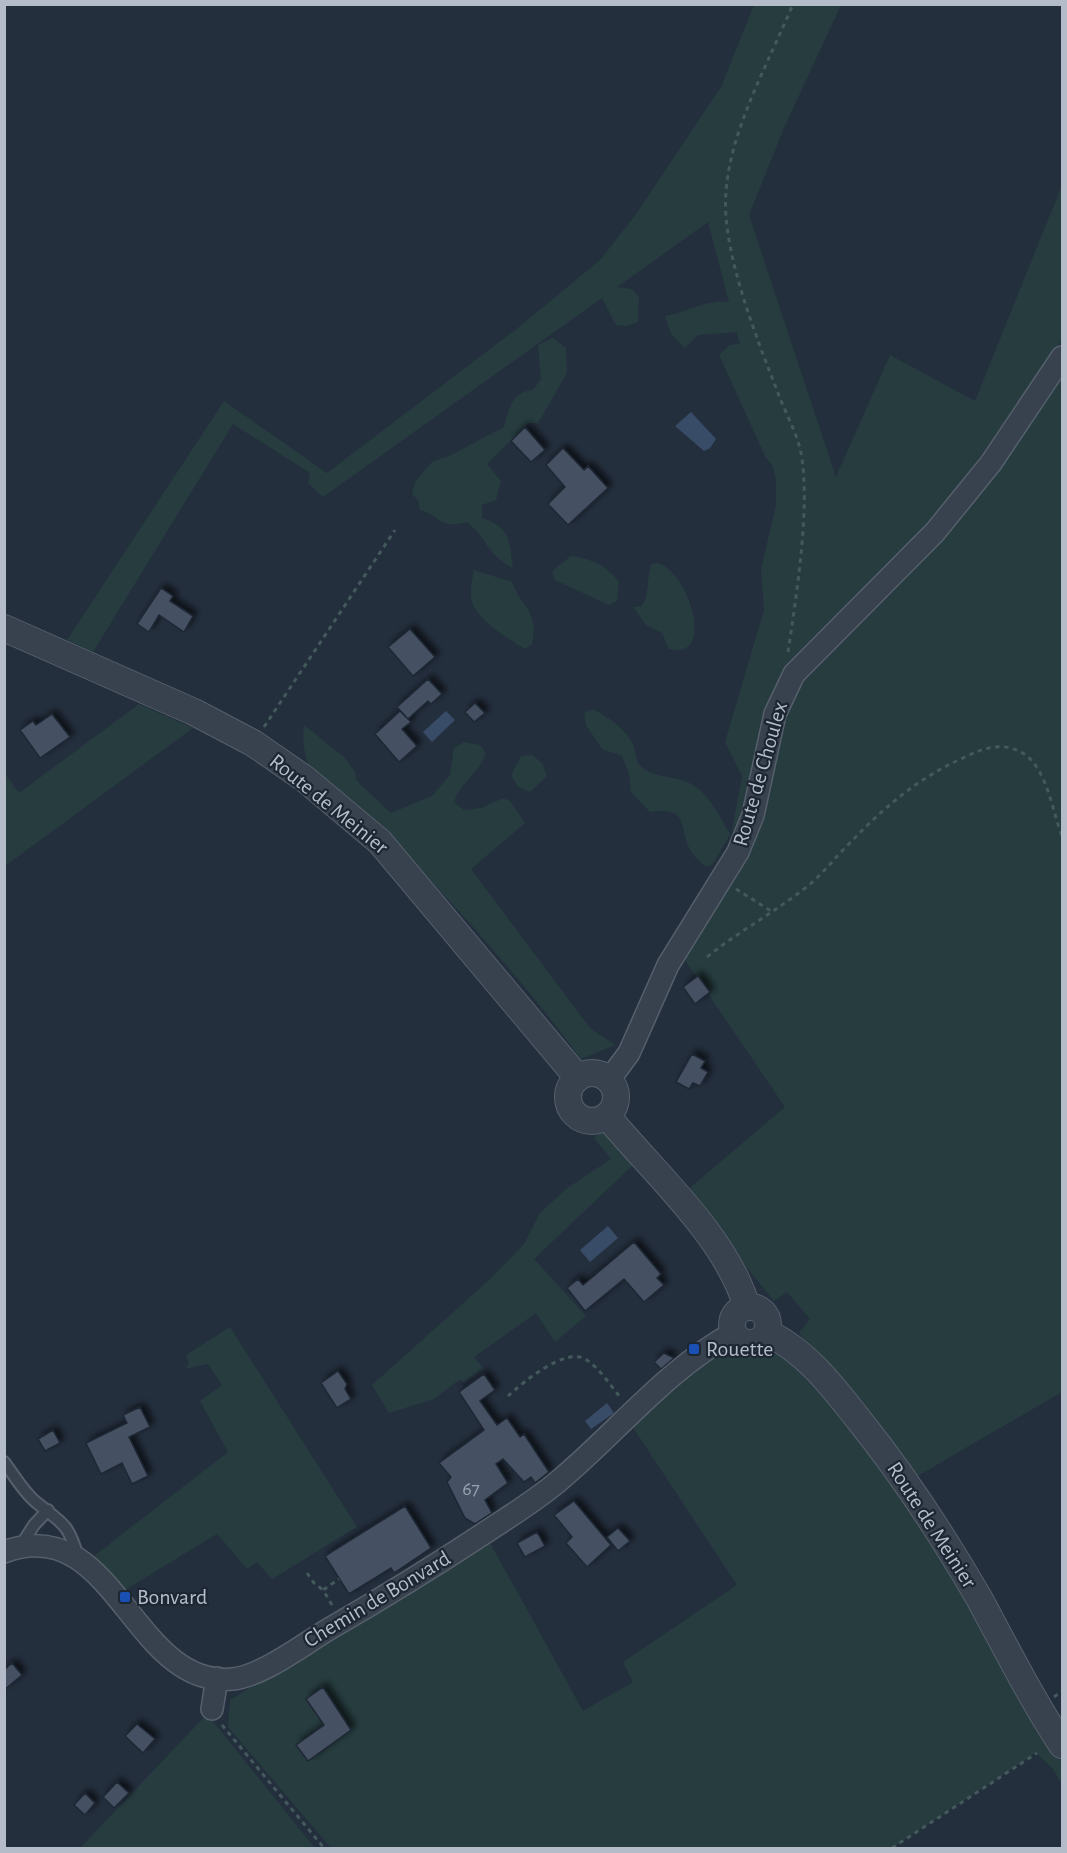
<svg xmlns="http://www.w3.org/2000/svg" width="1067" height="1853" viewBox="0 0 1067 1853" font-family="'Alegreya Sans',sans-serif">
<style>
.green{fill:#263c3f}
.water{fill:#394c67}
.building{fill:#455162;stroke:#1f2835;stroke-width:1.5;filter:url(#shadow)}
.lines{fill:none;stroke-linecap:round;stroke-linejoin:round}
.service-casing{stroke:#565f6c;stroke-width:14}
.minor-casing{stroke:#565f6c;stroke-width:24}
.tertiary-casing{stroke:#565f6c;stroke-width:28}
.path{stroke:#44595c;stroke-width:3;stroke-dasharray:4.5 4.5;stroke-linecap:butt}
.service{stroke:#38414e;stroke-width:10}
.minor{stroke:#38414e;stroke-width:21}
.tertiary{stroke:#38414e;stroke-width:26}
.transit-dot{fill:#1a4fb4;stroke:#1d2633;stroke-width:2}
.labels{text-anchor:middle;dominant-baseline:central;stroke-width:4.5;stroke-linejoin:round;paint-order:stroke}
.number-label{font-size:20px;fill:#98a1af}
.street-label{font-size:22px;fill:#b4bcc9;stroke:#1d2633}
.poi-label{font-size:22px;fill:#b4bcc9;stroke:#1d2633;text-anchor:start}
</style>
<defs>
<filter id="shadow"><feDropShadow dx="4.5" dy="-4.5" stdDeviation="3" flood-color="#0009"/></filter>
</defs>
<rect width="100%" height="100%" fill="#242f3e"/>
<path class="green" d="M754,5H841L784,128L749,215L836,477L890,355L975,401L1062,185V340L937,518L768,706L742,815L712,865L706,867C702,863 695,858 692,853C677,830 692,806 650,812L631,792L629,774L622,756L602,749L586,725L584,713L593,709C608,717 623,727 632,742C636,749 635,758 639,764C648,777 674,776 687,782C710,792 718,816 731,835L742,776L725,742L764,610L761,569L776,505V480L773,467L765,456L719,355L730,345L740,344L737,332L698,335L685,348L671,334L665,316C691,311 702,300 729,302L708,222L617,287L632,289L639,297L638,322L626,326L616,325L602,298L323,497L308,483L310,473L233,424L93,652L67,640L224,401L327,473L519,327L601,259L636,214L721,87Z
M553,338L566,348L567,373L538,423H528L487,464L501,481L496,500L482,505V518C511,527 509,541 513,568C485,553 489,540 467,522C439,529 444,518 420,510L418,500L412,494L415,482L432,462L451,455L504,427C509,407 512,393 534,389L541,379L538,345Z
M1062,377V1392L916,1477L799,1333L810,1319L787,1292L774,1301L685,1192L785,1107L683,957L736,875L758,830L774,757L796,687L821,658L914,570L942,537L993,474Z
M571,556C591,558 607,566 619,582L617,601L609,605L555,580L552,571Z
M658,563C690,573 716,661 669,649L662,633L646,625L633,607L642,606C649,596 647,577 651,564Z
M474,570L512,582C522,609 539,610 532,644L525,649C508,639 485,625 474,607C468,597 472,581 474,570Z
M139,704L193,728L5,866V774L19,793Z
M304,725L345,758L355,772L357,781L391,813L432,796L450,775L454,748L464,742L480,745L486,753C479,774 461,781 454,802L464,810L481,808L503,798L510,801L525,823L471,869L590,1028L615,1045L581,1059C520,977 450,898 377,826C356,806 330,790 311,769C304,761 302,736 304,725Z
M532,755L542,763L547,776L530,792L518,787L511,775L521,756Z
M601,1131L633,1165L534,1259L586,1316L555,1342L536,1313L474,1357L483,1368L464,1382L459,1380L434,1399L389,1413L372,1385L490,1279L524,1244L540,1213L566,1189L611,1159L594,1138Z
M230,1327L357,1527L272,1579L257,1562L247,1569L217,1534L125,1590L94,1556L228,1452L200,1401L222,1385L208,1364L185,1369L189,1363L186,1355Z
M733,1349C769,1354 770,1346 804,1368L920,1516L1044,1738L1062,1762V1784L1053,1769L1036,1753L892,1848H331L228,1727L230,1700L489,1541L583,1711L633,1682L623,1662L737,1585L632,1426L718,1353Z
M207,1714L315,1848H80Z"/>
<path class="water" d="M691,412L716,439L710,448L704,451L675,426Z
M446,711L455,720L432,742L423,732Z
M608,1226L618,1238L590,1262L580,1250Z
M607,1403L614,1413L591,1429L585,1421Z"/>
<path class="building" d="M525,427L545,450L531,462L511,441Z
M563,448L584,470L588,466L608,488L568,525L548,504L565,487L546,465Z
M161,588L173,596L170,601L193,616L184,632L159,615L149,632L137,624Z
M410,629L435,657L413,676L388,647Z
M428,679L442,694L431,704L428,701L408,719L397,707Z
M475,703L485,713L474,722L465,712Z
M400,711L411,722L402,729L417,746L399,762L375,734Z
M52,714L70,737L40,758L20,730L33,721L36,725Z
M698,976L710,992L695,1004L683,987Z
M692,1054L705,1061L701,1068L708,1072L700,1086L693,1083L689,1089L676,1082Z
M634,1242L661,1274L657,1278L664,1285L644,1302L624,1279L585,1311L567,1288L578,1279L583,1285Z
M664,1353L674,1358L661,1369L654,1362Z
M338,1371L347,1384L345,1389L351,1399L337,1408L321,1383Z
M484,1374L495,1390L480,1401L497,1425L507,1418L520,1437L524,1434L549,1472L535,1483L531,1477L524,1482L503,1459L496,1464L508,1483L485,1500L492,1513L475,1524L465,1518L447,1482L451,1477L439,1463L484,1430L459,1392Z
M140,1407L150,1427L129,1437L148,1476L132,1484L122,1463L101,1474L86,1443L127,1423L123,1415Z
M53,1430L60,1443L45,1451L38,1439Z
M574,1501L611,1545L587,1567L566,1543L572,1537L554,1515Z
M405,1506L431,1548L394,1573L391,1568L349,1594L325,1556Z
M618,1528L630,1541L618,1551L607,1537Z
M537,1532L545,1546L525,1557L517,1543Z
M12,1663L22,1675L4,1690V1670Z
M323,1687L351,1730L308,1761L296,1745L324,1725L306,1699Z
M137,1724L155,1739L143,1753L125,1736Z
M117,1782L129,1793L114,1808L103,1797Z
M85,1793L95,1803L85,1815L74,1805Z"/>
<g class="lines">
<g class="service-casing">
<path id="service" d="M4,1462C14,1475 24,1493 37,1503C63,1524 68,1523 78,1557
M20,1547L34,1525L48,1510"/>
</g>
<g class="minor-casing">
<path id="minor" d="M609,1080L629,1053L668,965L738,852L753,815L775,714L794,674L935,532L991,463L1062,357
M4,1552C115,1510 132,1689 233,1679C262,1676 304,1644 329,1629C381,1599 433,1567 483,1534C510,1516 537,1500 561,1479C618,1431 667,1369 733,1333
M212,1709L217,1678"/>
</g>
<g class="tertiary-casing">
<path id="tertiary" d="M4,628L194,712L253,743L305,779L380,842L578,1078
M568 1097a24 24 0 1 1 48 0a24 24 0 1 1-48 0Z
M607,1116C654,1173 726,1236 747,1307
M732 1325a18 18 0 1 1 36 0a18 18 0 1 1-36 0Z
M768,1333C807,1352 832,1386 859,1420C904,1476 943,1536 979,1598C1006,1648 1031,1698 1062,1745"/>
</g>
<path class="path" d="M788,652C796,598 811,505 801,453C797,433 785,412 778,393C757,339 721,250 726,192C730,130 769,62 793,4
M264,727L395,530
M736,889L771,911
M707,957C738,932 773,913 804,889C820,877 832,861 846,847C880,811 916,779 961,759C981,749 1000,741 1021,752C1047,766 1052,811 1062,836
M508,1396C522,1383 565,1347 585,1359C599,1367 610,1385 620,1397
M307,1573L314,1583L323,1590
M332,1605L323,1590L339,1579
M1054,1697L1062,1691
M222,1725L324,1848
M892,1848L1037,1753"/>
<use href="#service" class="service"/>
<use href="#minor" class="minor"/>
<use href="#tertiary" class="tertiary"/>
</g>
<g class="transit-dot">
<rect x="688" y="1343" width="12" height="12" rx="3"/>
<rect x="119" y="1591" width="12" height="12" rx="3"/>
</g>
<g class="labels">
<g class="number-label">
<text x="471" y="1489">67</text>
</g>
<g class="street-label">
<text transform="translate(760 774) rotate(-74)">Route de Choulex</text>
<text transform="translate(329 804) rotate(39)">Route de Meinier</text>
<text transform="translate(932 1525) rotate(57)">Route de Meinier</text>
<text transform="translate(377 1599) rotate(-31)">Chemin de Bonvard</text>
</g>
<g class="poi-label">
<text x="706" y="1349">Rouette</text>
<text x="137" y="1597">Bonvard</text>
</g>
</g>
<rect width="1067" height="1853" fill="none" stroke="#b4bcc9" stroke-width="12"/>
</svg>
